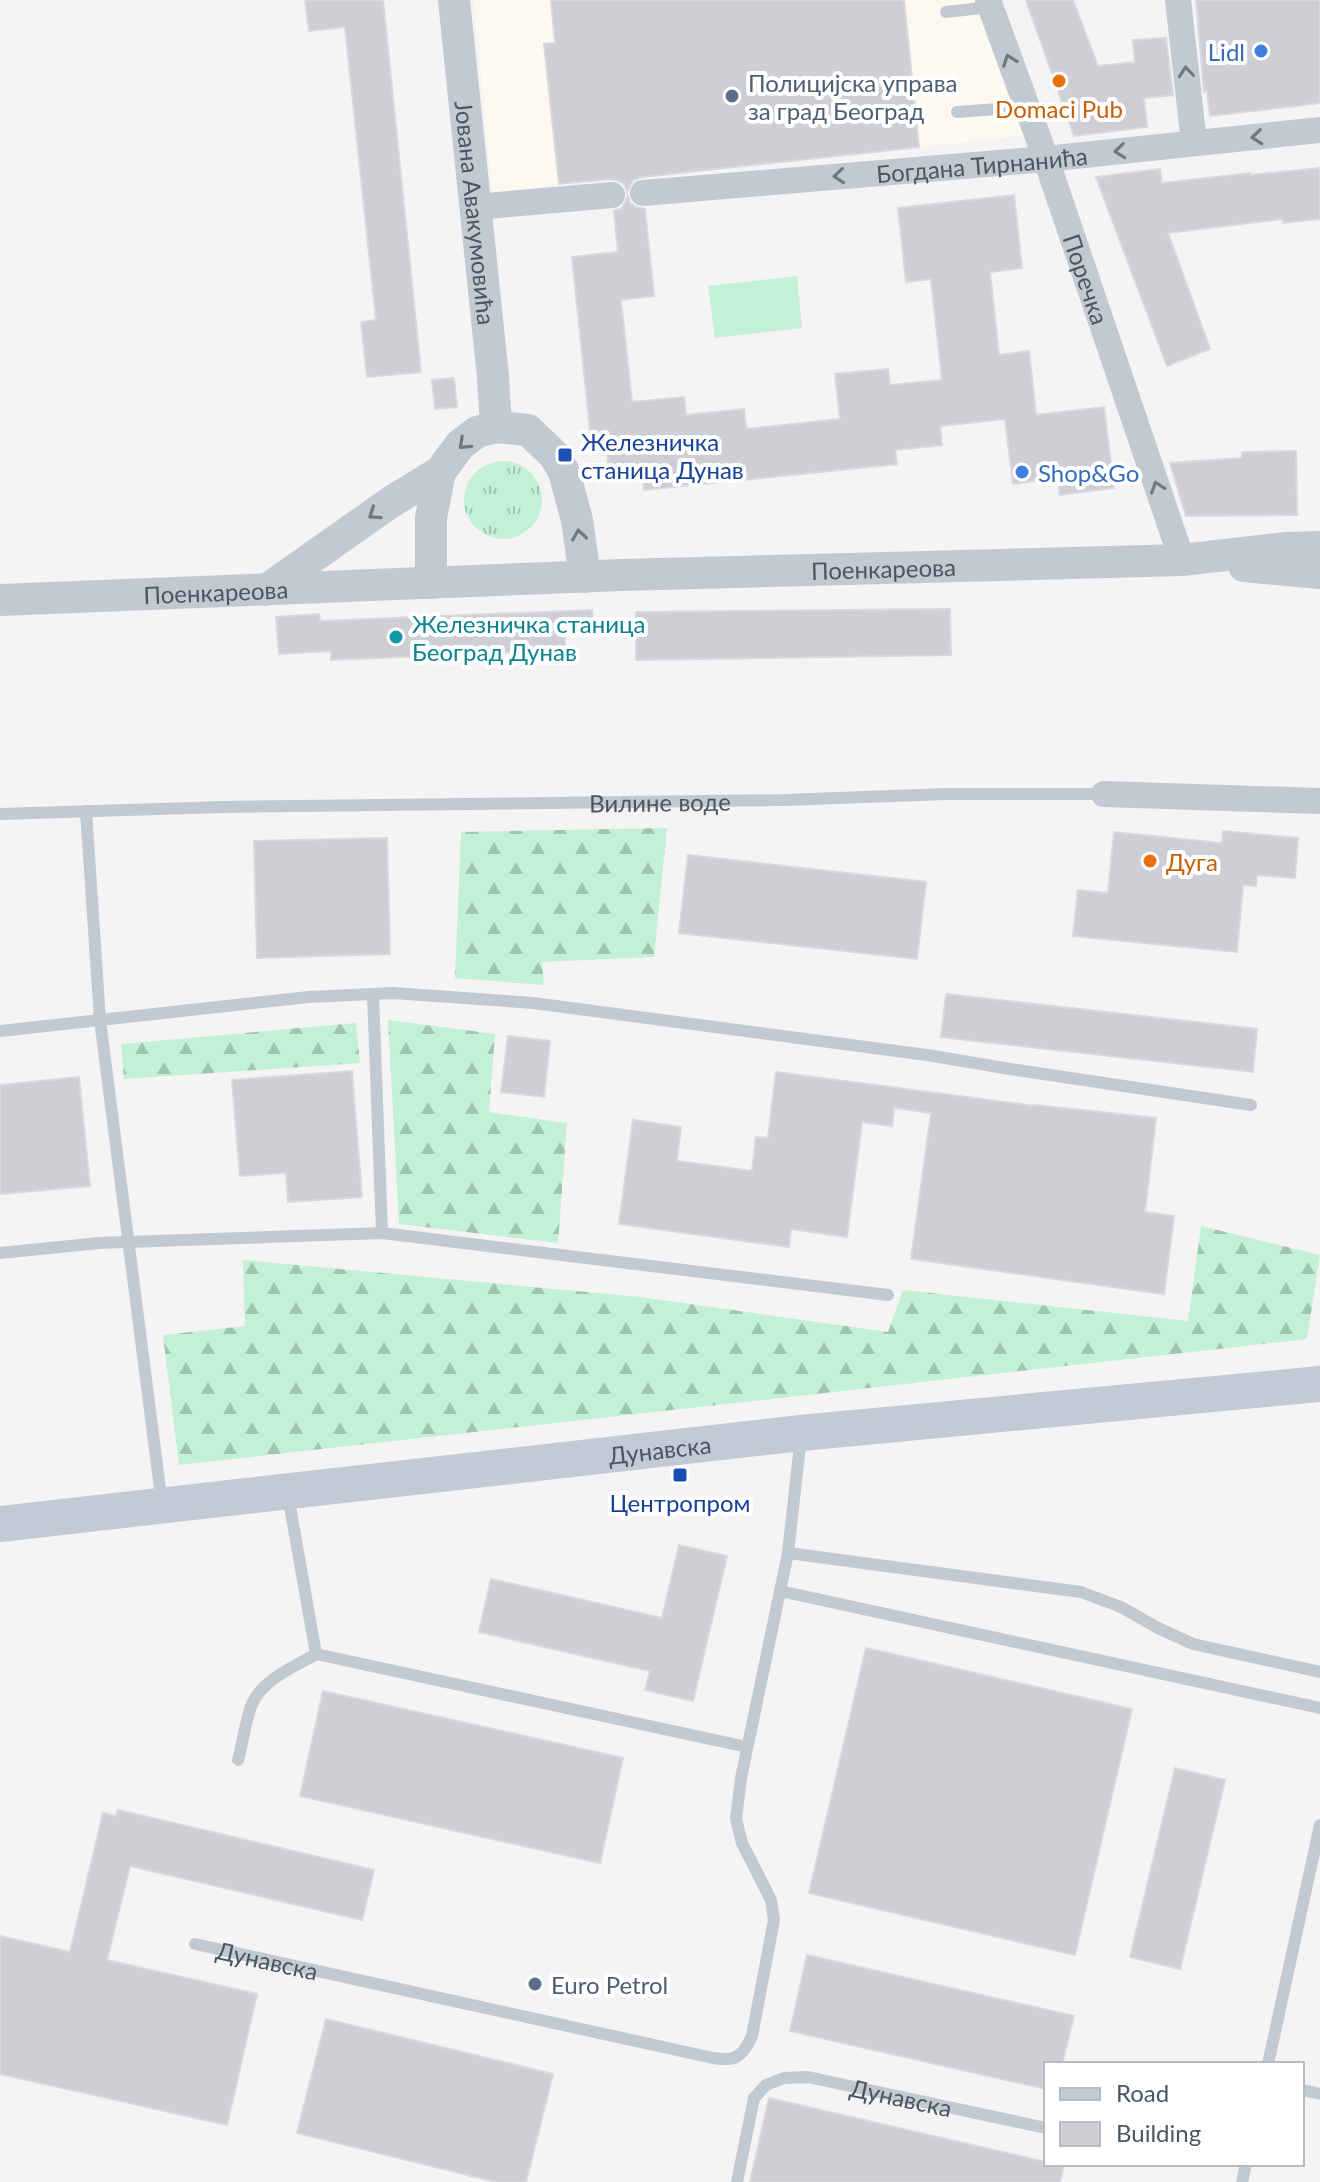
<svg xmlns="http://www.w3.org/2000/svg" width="1320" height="2182" viewBox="0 0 1320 2182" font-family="Lato,sans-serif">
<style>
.commercial{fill:#fdf9ef}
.grass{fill:url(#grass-tufts)}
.forest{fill:url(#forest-firs)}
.pitch{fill:#c3f1d5}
.building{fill:#cdcfd5;stroke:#d7d9de;stroke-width:2}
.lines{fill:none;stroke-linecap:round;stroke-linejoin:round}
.service{stroke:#c1cad2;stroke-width:12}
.minor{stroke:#c1cad2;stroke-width:26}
.tertiary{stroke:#c1cad2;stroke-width:32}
.secondary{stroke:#c1cbd6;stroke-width:36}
.oneway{stroke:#6e7983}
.shop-dot{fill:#3f7fe0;stroke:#fff;stroke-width:3}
.food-dot{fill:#e8710a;stroke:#fff;stroke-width:3}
.service-dot{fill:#5c6f8a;stroke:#fff;stroke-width:3}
.transit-dot{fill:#1a4fb4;stroke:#fff;stroke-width:3}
.culture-dot{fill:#0f9aa8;stroke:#fff;stroke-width:3}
.labels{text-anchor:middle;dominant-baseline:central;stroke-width:8;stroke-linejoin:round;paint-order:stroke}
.shop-label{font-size:24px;fill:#366cbe;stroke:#fff;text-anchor:end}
.service-label{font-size:24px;fill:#4e5e75;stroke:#fff;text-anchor:start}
.food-label{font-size:24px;fill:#c56008;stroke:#fff}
.street-label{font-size:24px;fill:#4a5661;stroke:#fff}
.transit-label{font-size:24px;fill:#164399;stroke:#fff;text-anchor:start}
.culture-label{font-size:24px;fill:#0d838f;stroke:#fff;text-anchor:start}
</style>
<defs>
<pattern id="grass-tufts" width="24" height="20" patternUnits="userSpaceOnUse" patternTransform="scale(2)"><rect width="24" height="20" fill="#c3f1d5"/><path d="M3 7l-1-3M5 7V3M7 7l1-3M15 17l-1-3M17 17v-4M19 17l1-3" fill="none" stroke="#a0c6b0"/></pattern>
<pattern id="forest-firs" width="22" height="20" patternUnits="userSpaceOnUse" patternTransform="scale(2)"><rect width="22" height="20" fill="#c3f1d5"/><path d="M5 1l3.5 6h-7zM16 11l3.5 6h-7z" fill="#a0c6b0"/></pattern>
</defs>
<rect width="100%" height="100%" fill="#f5f3f3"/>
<path class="commercial" d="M474,0H975L1023,136L492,192Z"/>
<path class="grass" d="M464 500a39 39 0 1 1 78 0a39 39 0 1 1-78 0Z"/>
<path class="forest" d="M667,828L654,957L542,962L544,985L455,978L461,832Z
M388,1020L495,1034L489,1112L567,1123L558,1243L399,1224Z
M356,1023L360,1063L124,1079L121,1044Z
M1201,1226L1320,1255L1307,1339L179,1465L163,1335L245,1326L243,1260L641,1297L888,1332L903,1290L1188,1321Z"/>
<path class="pitch" d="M797,276L802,328L715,338L708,286Z"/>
<path class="building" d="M305,0H383L421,372L367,377L361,322L376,320L345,27L309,31Z
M551,0H904L919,147L642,177L633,180L627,192L625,185L619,181L611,179L559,184L544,44L555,43Z
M1026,0H1073L1098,66L1135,62L1133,40L1166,38L1173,95L1144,98L1147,127L1074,136Z
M1196,0H1320V103L1210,116L1207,91L1204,92Z
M1320,168V219L1283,223V219L1168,233L1210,349L1167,366L1096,177L1160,169L1162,183L1250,173V175Z
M1014,195L1022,268L990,272L999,355L1029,351L1036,415L1104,407L1114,488L1060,495L1058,478L1013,484L1005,419L940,426L942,445L895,450L897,464L644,490L642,468L609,471L607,447L592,449L572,257L618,252L614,211L622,208L628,196L630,203L636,207L645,209L654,296L621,300L632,402L684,397L686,415L744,409L746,429L840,419L835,374L888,369L890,385L942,380L931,279L906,282L898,208Z
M454,378L457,407L435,409L432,380Z
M1296,451L1297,515L1186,516L1170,463L1242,458V452Z
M950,609L951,655L636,660V612Z
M592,610L593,630L565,631V650L331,660V651L279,654L276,617L319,614L320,621Z
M1223,831L1298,838L1295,878L1257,875L1256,886L1243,885L1237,952L1073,936L1078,890L1108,893L1114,832L1222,843Z
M387,838L390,954L257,958L254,841Z
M688,855L926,882L917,959L679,933Z
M946,994L1257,1029L1253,1072L941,1037Z
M508,1036L550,1041L544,1097L501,1092Z
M352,1071L362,1197L288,1202L286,1173L240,1176L232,1080Z
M776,1072L1036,1106V1105L1156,1118L1145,1212L1174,1216L1164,1294L911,1259L931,1113L894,1108L892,1126L862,1122L847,1237L791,1229L789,1247L619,1224L633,1120L681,1127L677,1161L752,1171L756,1137L768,1138Z
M79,1077L90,1186L0,1194V1085Z
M679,1545L727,1556L693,1701L645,1690L650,1671L479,1632L491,1579L662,1618Z
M866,1648L1132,1709L1075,1955L809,1893Z
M323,1691L623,1758L600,1863L300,1796Z
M1175,1768L1225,1780L1180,1969L1130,1957Z
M118,1810L374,1870L362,1920L130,1866L107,1960L257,1994L227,2125L0,2074V1936L70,1952L103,1813L116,1816Z
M807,1955L1074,2016L1062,2064H1046V2089L790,2031Z
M326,2019L553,2074L526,2182H496L297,2133Z
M769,2098L1046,2162V2164L1064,2166L1060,2182H750Z"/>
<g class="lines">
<g class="service">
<path d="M946,12L990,7"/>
<path d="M957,112L1025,107"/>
<path d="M86,811L100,1020L162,1504"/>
<path id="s1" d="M0,814L222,807L784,800L946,794H1104"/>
<path d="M373,994L382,1233"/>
<path d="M0,1031L309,997L393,993L533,1003L927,1055L1010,1069L1251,1105"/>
<path d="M0,1253L99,1243L382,1233L888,1295"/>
<path d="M288,1495L316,1654"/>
<path d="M788,1553L1081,1592L1121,1607L1158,1628L1193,1644L1320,1672"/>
<path d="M780,1591L1320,1708"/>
<path d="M316,1654L747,1747"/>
<path d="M238,1760C243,1743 245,1721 252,1704C263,1679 294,1667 316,1654"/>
<path id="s2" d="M195,1944L713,2058C736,2062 743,2056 752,2036L774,1920L771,1900L742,1843L736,1819L741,1778L788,1553L801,1436"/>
<path d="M1268,2064L1320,1825"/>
<path d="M1302,2090L1320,2094"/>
<path id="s3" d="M737,2182L754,2098L766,2085L784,2078L808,2077L1046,2128"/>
<path d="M1242,2182L1246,2164"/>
</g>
<g class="minor">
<path id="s4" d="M988,0L1046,159L1182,560"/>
<path d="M1178,0L1194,143"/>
<path id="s5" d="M643,193L1046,159L1320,130"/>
<path d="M475,207L612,195"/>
<path d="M1104,794L1320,801"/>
</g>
<g class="tertiary">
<path id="s6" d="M454,0L493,377L496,427"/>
<path d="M1244,566L1320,573"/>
<path d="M431,583V518L440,472L460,445L477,432L496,427L528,430L555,456L564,472L577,520L585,577"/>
<path d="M266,590L391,502L440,472"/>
<path id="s7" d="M0,600L622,575L1182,560L1287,548L1320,547"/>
</g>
<path class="secondary" id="s8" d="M0,1524L801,1433L1320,1384"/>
</g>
<defs><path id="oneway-chevron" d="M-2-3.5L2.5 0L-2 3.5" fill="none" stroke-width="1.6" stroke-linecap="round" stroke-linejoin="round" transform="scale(2)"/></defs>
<g class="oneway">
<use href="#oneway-chevron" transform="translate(1009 60) rotate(-110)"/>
<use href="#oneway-chevron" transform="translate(1186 72) rotate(-96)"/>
<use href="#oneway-chevron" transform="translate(1257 137) rotate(174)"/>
<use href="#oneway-chevron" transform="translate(1120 151) rotate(174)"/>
<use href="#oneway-chevron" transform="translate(839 176) rotate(175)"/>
<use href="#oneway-chevron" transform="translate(464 444) rotate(137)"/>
<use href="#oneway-chevron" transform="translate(1157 487) rotate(-109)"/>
<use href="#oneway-chevron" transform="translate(374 514) rotate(146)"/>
<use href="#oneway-chevron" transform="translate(579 535) rotate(-98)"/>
</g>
<g class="shop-dot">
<circle cx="1261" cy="51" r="8"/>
<circle cx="1022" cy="472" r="8"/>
</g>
<g class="food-dot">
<circle cx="1059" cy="81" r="8"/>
<circle cx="1150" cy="861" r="8"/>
</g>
<g class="service-dot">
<circle cx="732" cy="96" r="8"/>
<circle cx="535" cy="1984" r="8"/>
</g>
<g class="transit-dot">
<rect x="557" y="447" width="16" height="16" rx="4"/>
<rect x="672" y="1467" width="16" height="16" rx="4"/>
</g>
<circle class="culture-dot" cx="396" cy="637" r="8"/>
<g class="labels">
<g class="shop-label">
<text x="1245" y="51">Lidl</text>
<text x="1038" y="472" text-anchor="start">Shop&amp;Go</text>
</g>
<g class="service-label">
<text x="748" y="82">Полицијска управа<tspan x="748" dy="28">за град Београд</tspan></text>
<text x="551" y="1984">Euro Petrol</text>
</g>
<g class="food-label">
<text x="1059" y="108">Domaci Pub</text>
<text x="1166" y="861" text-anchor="start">Дуга</text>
</g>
<g class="street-label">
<text stroke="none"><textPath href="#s5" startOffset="340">Богдана Тирнанића</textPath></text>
<text stroke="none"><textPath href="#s6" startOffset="214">Јована Авакумовића</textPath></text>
<text stroke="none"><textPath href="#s4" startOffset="296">Поречка</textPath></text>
<text stroke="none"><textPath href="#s7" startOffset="884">Поенкареова</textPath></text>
<text stroke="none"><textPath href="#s7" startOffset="216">Поенкареова</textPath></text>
<text stroke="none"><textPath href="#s1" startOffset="660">Вилине воде</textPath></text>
<text stroke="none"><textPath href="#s8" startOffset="664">Дунавска</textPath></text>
<text stroke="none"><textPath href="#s2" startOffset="74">Дунавска</textPath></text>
<text stroke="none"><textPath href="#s3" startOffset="242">Дунавска</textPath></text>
</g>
<g class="transit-label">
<text x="581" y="441">Железничка<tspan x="581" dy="28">станица Дунав</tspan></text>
<text x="680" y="1502" text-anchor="middle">Центропром</text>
</g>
<g class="culture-label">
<text x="412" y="623">Железничка станица<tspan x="412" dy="28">Београд Дунав</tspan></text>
</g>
</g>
<rect x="1044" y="2062" width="260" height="104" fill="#ffffff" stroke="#b7bbc0" stroke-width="2"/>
<rect x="1060" y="2088" width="40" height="12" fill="#c1cbd6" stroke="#b7bbc0" stroke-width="2"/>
<text x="1116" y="2102" font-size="24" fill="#4a5661">Road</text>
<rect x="1060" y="2122" width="40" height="24" fill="#cdcfd5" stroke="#b7bbc0" stroke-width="2"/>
<text x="1116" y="2142" font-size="24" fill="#4a5661">Building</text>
</svg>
